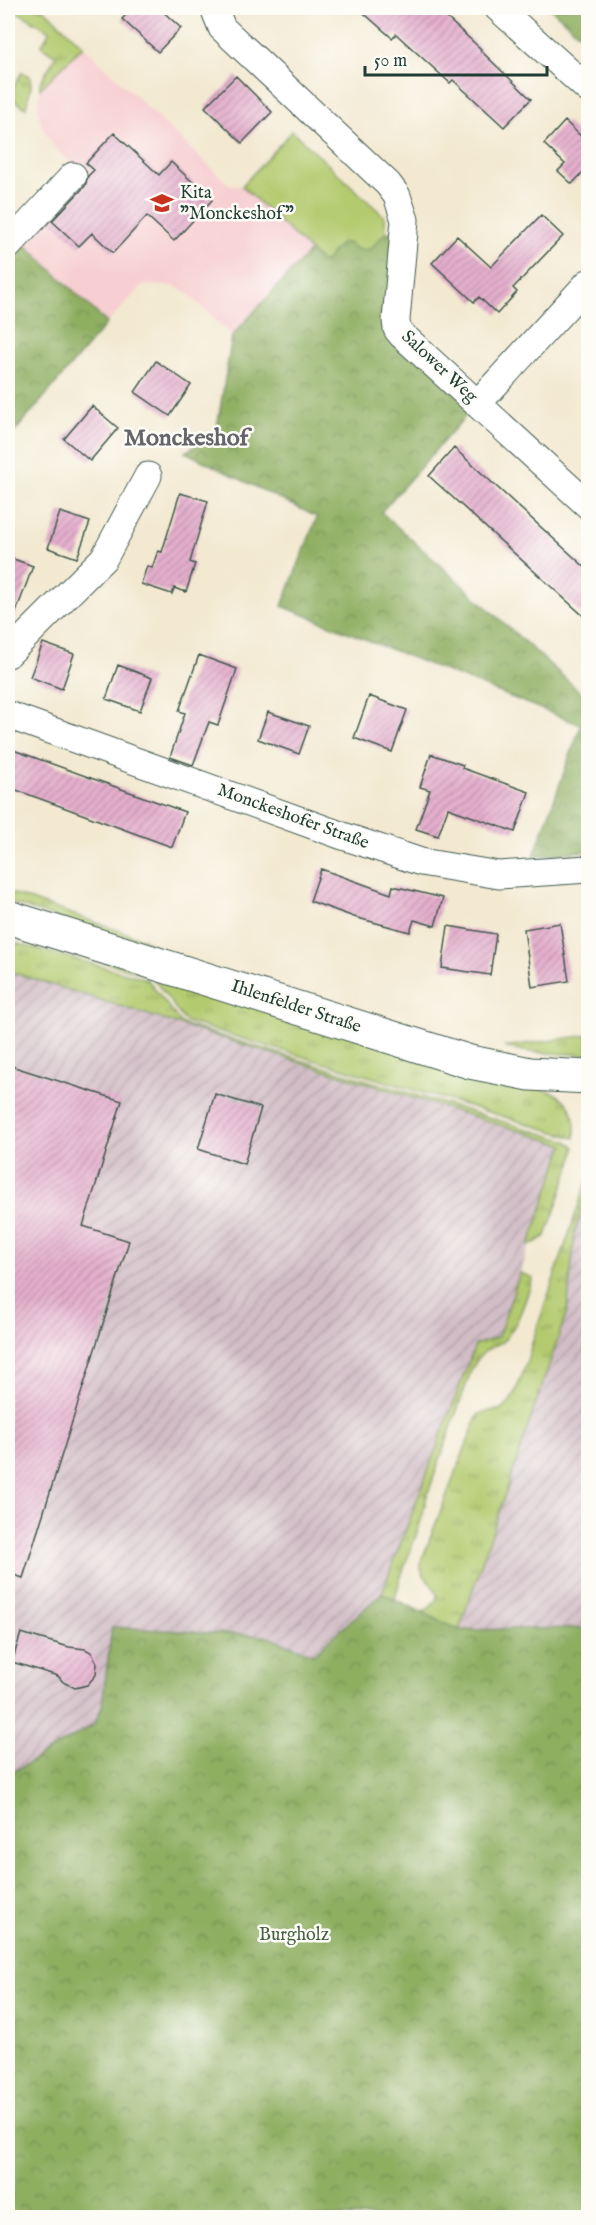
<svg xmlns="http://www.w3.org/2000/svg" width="596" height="2225" viewBox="0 0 596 2225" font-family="'IM FELL English',serif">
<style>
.built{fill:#f7cfd2}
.industrial{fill:url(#industrial-furrows)}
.grass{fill:url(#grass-tufts);stroke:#698451;stroke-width:1.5}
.forest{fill:url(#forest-crowns);stroke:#56764a;stroke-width:1.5}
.garden{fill:#b3ca6e;stroke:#698451;stroke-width:1.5}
.building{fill:url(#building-hatch)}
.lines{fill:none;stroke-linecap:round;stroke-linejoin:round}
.minor-casing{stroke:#3f574c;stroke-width:29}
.secondary-casing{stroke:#3f574c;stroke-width:35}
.minor{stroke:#fff;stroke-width:27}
.secondary{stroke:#fff;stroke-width:33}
.labels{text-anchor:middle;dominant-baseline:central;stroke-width:5;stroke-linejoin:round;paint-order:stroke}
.poi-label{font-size:18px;fill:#1f3d34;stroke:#fdfcf7;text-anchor:start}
.street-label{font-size:18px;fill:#1f3d34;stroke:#fdfcf7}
.park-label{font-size:18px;fill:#446042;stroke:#fdfcf7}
.district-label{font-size:24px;font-weight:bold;fill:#64656a;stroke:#fdfcf7}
</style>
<defs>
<pattern id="industrial-furrows" width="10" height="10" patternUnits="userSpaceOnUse" patternTransform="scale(1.5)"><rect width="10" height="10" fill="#d2bdc6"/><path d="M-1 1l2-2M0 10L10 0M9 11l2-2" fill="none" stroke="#aa9ba2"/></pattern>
<pattern id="grass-tufts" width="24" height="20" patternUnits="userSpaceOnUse" patternTransform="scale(1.5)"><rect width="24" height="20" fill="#b3ca6e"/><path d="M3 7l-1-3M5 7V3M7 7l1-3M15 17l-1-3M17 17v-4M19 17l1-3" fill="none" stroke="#91a55b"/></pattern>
<pattern id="forest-crowns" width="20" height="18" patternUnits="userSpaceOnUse" patternTransform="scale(1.5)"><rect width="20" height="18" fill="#8eae61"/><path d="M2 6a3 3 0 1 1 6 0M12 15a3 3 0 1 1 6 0" fill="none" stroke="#738f51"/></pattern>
<pattern id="building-hatch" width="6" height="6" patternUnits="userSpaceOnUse" patternTransform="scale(1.5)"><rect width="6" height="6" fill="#e5afcd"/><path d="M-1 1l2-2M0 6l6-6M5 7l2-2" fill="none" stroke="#b990a7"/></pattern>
</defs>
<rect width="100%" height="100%" fill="#fdfcf7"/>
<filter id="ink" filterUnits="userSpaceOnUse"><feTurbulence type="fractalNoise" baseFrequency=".0167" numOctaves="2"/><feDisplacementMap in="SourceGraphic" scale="12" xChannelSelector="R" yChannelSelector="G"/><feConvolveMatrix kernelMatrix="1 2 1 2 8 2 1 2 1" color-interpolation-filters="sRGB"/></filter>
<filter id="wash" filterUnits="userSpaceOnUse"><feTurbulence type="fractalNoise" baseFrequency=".008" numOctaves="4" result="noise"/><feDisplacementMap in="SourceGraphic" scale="24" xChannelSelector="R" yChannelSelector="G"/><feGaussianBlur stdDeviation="1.35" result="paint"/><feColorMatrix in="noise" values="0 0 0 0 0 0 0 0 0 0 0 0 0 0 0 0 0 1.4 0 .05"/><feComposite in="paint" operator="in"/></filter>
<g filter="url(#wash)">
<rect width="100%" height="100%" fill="#f3e9d1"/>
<path class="built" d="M83,46L228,184L242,186L310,251L232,336L185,291L173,286L143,285L107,323L25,244L87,178L54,147L41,125L37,106L40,89Z"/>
<path class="industrial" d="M8,971L564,1145L498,1337L475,1345L382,1593L314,1654L265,1636L102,1706L95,1724L8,1775Z
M588,1189V1628L459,1630L567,1312L575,1231Z"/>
<path class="grass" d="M19,8H43L83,46L40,89V83L56,56L41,46L50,31L16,11Z
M22,72L30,77L31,86L26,108L8,97Z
M8,892L143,939L166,953L8,902Z
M8,929L554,1093C573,1103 576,1118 575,1138L187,1022L183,1019L153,978L149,975L8,935Z
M8,941L147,979L180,1022L185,1025L567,1141L575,1147L573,1158L546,1236L529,1246L564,1145L8,971Z
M588,1035V1055L530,1052L504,1047Z
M588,1178V1189L575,1231L567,1312L459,1630L422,1613C456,1593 421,1584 420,1564L478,1415C486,1408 496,1413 504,1408C515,1402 529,1356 532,1343Z
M520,1273L533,1278C526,1298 520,1321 506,1338C500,1345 494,1345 487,1350C480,1354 476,1362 472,1368L426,1499C421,1534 401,1565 395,1600L382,1593L475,1345L498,1337Z"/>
<path class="forest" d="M550,8H588V42Z
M386,232L396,233L387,321L471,410L381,512L588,699V851L534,856L581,725L282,606L317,517L185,452L216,434L232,336L310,251L323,263L341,243H349L370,249Z
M25,244L107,323L8,440V261Z
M382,1593L459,1630L588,1628V2217H8V1775L95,1724L102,1706L112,1627L265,1636L314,1654Z"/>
<path class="garden" d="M292,131L385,217L386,232L370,249H356L349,243H341L323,263L242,186Z"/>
<g id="blocks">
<path class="building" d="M133,8H159L181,28L158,52L122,19Z
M358,8H436L481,49L480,50L531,99L504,127L453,80L450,83L396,34L392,38Z
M236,76L272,112L242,143L205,107Z
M565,121L588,143V167L572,184L558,171L565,164L544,144Z
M114,133L159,175L171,162L212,200L174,241L147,216L113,253L92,233L79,246L52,221L85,186L88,176L94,170L86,163Z
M541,215L563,236L513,288L517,292L497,314L479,297L474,302L432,263L457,236L491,267Z
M156,361L191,385L170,416L135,392Z
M92,406L118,428L90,461L64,439Z
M454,448L588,570V620L429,476Z
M180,493L208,501L190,562L195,564L186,592L174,588L172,594L141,584L147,566L152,568L158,551L162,552Z
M60,512L90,522L77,558L48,548Z
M8,557L33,566L9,631H8Z
M43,643L74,654L62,689L30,677Z
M199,655L237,669L218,725L209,722L193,765L170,757L185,713L179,711Z
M118,665L152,678L140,711L106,699Z
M369,696L407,710L392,752L354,738Z
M268,712L309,726L299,754L258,739Z
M8,748L185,812L172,847L8,787Z
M431,754L463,765L462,768L529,792L515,832L448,808L438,836L416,829L430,790L420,787Z
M321,869L391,894L393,886L443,898L435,926L414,920L410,932L354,917L310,901Z
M560,923L569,981L532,987L524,929Z
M448,926L496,934L490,975L442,968Z
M8,1065L122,1101L83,1226L129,1241L23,1578L8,1573Z
M215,1094L261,1108L244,1164L198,1149Z
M21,1633L69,1647L85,1649L91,1652L97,1663L96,1675L87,1685L75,1688L63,1682L58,1676L12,1662Z"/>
</g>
</g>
<g filter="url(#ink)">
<use href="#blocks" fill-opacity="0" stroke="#3f574c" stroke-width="1.5"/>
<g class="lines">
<g class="minor-casing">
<path id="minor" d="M214,8L222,28L388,184L397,196L405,220L396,320L397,329L402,335L588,505
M498,8L588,89
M8,246L73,176
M478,403L588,283
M8,654L104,558L148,476
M8,715L343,836L421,862L499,875L588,869"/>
</g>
<g class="secondary-casing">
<path id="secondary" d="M8,917L470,1062L530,1074L588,1077"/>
</g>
<use href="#minor" class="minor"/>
<use href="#secondary" class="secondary"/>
</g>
</g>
<defs>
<g id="school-bare" transform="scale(1.8)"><path d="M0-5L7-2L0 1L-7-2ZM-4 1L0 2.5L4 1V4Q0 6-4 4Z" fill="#c8321e" stroke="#fdfcf7" stroke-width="2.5" paint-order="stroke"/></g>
</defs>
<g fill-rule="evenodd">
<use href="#school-bare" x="162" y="203"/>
</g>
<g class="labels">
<g class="poi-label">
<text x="180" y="193">Kita<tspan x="180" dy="21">"Monckeshof"</tspan></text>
</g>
<g class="street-label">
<text transform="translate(439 367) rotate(43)">Salower Weg</text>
<text transform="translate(293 817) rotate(20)">Monckeshofer Straße</text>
<text transform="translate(296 1007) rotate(18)">Ihlenfelder Straße</text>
</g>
<g class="park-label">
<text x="294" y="1935">Burgholz</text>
</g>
<g class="district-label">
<text x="186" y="438">Monckeshof</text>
</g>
</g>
<rect width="596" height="2225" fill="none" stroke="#fdfcf7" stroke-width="30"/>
<path d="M365 66v9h182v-9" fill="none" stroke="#1f3d34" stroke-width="3"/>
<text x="374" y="66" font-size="18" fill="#1f3d34" stroke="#fdfcf7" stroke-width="4.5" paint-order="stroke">50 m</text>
</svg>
